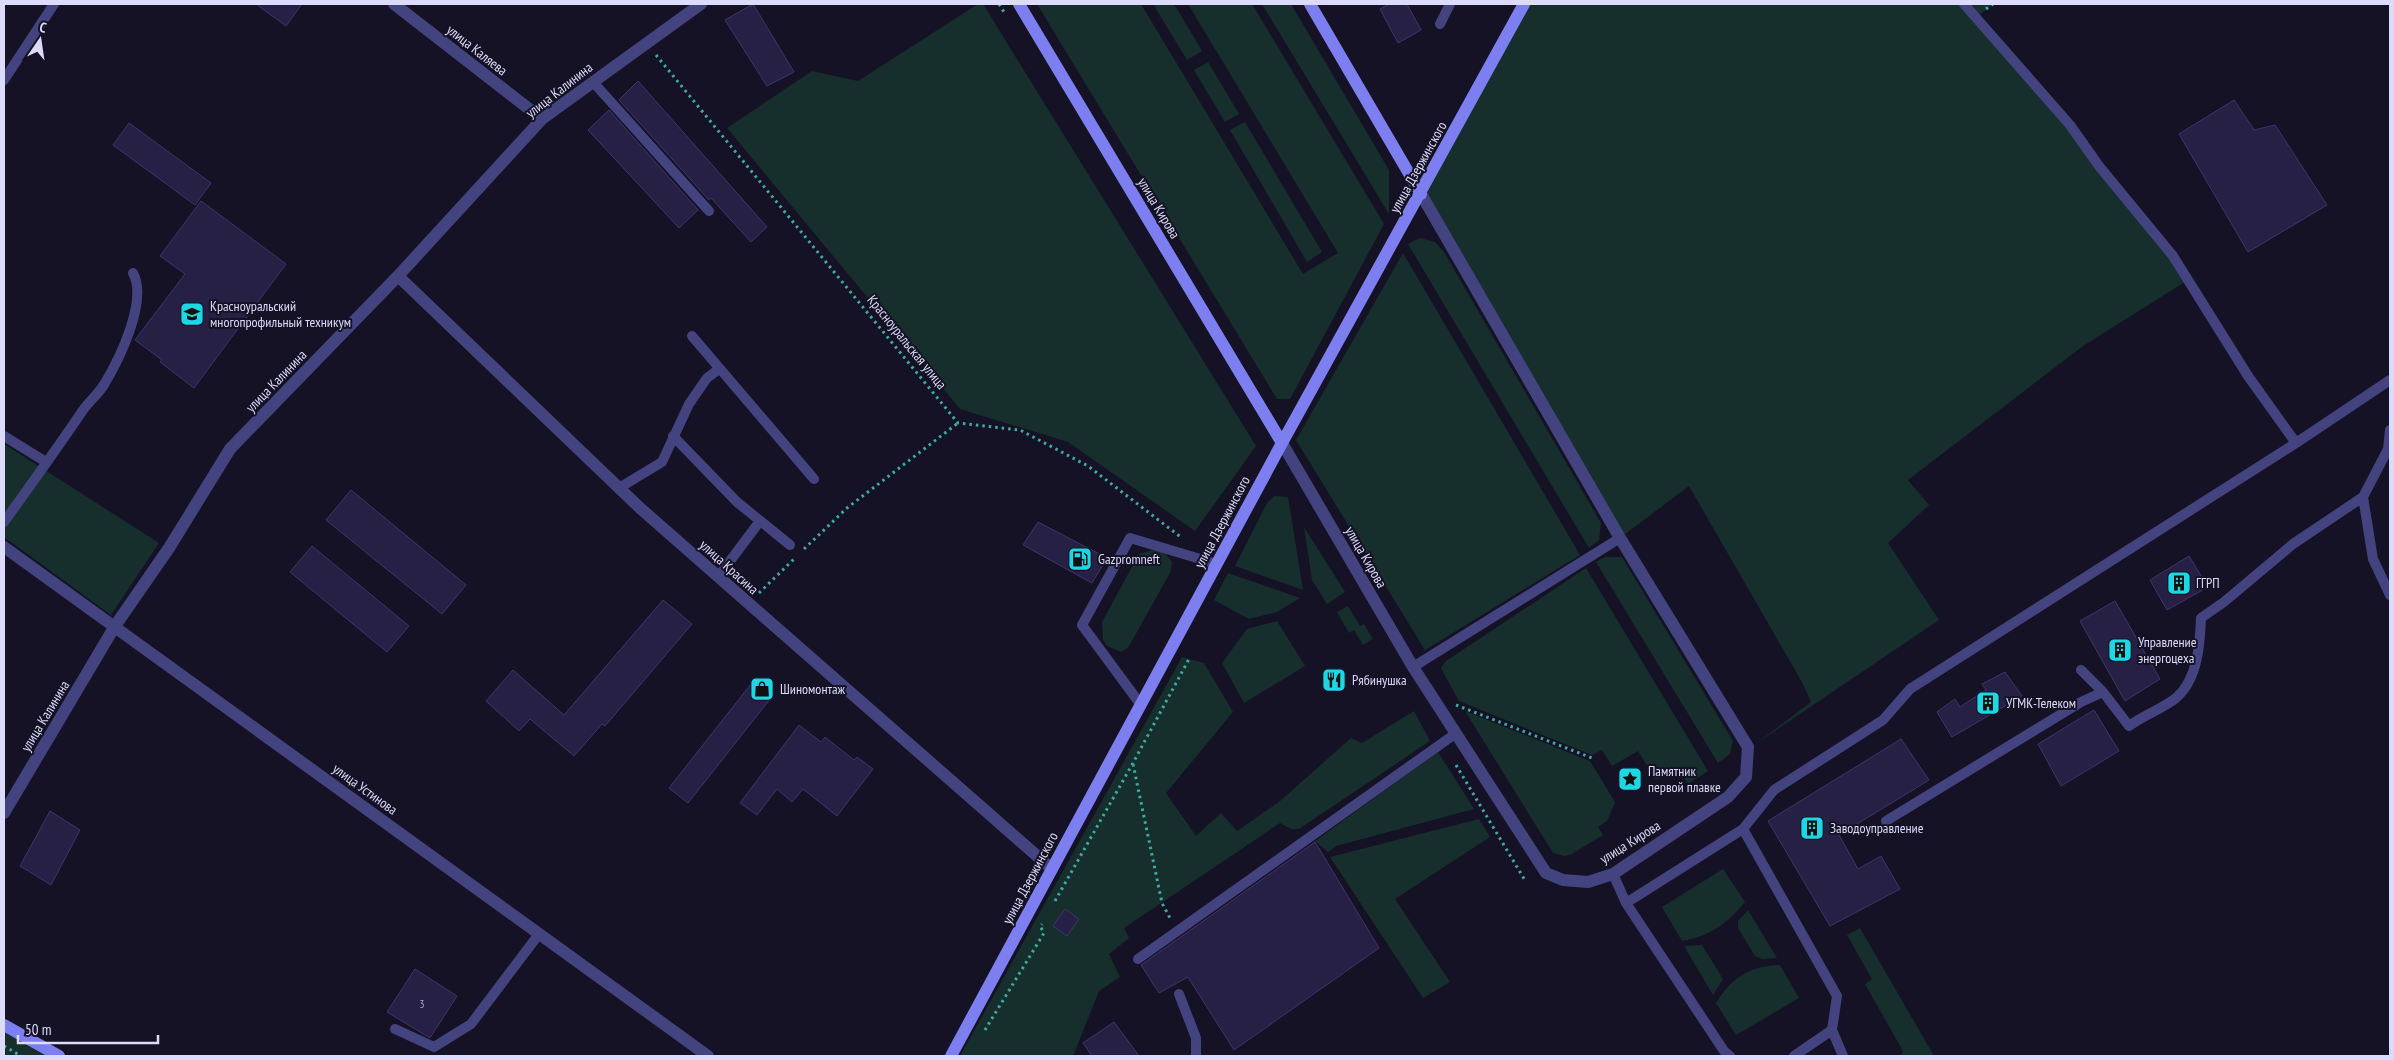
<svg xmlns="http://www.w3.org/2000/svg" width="2394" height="1060" viewBox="0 0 2394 1060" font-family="'PT Sans Narrow',sans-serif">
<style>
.green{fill:#162f2d}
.building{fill:#262144;stroke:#3e356d}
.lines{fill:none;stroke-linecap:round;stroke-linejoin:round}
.path{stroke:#3eaba1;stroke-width:3;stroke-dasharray:2.5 4;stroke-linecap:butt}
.lane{stroke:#43437f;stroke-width:10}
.street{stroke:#43437f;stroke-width:12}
.secondary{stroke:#7d7eef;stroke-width:12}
.labels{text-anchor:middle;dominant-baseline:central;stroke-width:4;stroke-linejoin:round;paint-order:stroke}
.number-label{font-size:11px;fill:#afaccd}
.street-label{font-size:14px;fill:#dddbfb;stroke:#151225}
.poi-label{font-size:14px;fill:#dddbfb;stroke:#151225;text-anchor:start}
</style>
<rect width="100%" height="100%" fill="#151225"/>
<path class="green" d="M978,4H983L1256,446L1195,531L1068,442L960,409L727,128L812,71L858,81Z
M1037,4H1141L1303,274L1338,253L1188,4H1252L1384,224L1290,399H1277Z
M1153,4H1174L1202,51L1187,60Z
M1262,4H1291L1389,170V214Z
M1524,4H1993L1977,17L2018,64L2188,280L2083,346L1908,480L1929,505L1888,543L1939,620L1757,743L1811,702L1803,684L1689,486L1620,538L1421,194Z
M1208,62L1239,114L1225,122L1194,70Z
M1245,122L1322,252L1307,262L1230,130Z
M1420,238L1435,242L1444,252L1601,523L1599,540L1589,548L1408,244Z
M1403,253L1580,555L1425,650L1296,440Z
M4,444L159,543L111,615L4,537Z
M1274,496L1288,497L1303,590L1235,566L1267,503Z
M1304,527L1345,592L1327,604L1312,580Z
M1152,550L1165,553L1172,562L1171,571L1128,648L1121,652L1107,646L1103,640L1102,622L1139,554Z
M1605,557H1622L1733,741L1730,754L1718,763L1596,562Z
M1586,568L1708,771L1688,784L1682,775L1655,779L1638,751L1612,766L1602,750L1592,755L1459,701L1441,668L1446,661Z
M1228,573L1300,598L1277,612L1249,619L1214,600Z
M1348,606L1360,626L1364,624L1373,639L1363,645L1354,630L1349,633L1337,612Z
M1277,621L1305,666L1244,703L1222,663L1247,629Z
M1182,657L1204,663L1233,712L1166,793L1196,836L1221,813L1237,831L1279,802L1351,738L1362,743L1414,711L1430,741L1299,829H1291L1280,823L1124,928L1129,938L1109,954L1120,977L1099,991L1073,1056H960Z
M1465,711L1590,761L1615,802L1607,821L1598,827L1603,835L1570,855L1564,856L1553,853Z
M1438,752L1474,809L1336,846L1328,852L1315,841Z
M1479,819L1490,837L1395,899L1450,982L1423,998L1330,857Z
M1723,869L1745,902C1727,924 1710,936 1682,941L1662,907Z
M1748,910L1777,958L1762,959L1755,956L1738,928V921Z
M1860,928L1934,1056H1901L1903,1051L1865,984L1872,979L1847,935Z
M1702,945L1723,979L1713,995L1684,946Z
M1780,965L1799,998L1736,1035L1716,1003C1732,977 1750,966 1780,965Z
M4,1025L59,1056H4Z"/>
<path class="building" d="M256,4H302L286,26Z
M753,4L794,72L767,86L725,20Z
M1389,4H1407L1421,30L1398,43L1380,9Z
M638,81L767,227L751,242L711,198L709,200L619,100Z
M2234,100L2254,130L2275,125L2327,205L2248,252L2179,134Z
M609,110L698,210L679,228L588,130Z
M129,123L211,183L195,205L113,145Z
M201,201L286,264L194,388L160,362L162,360L135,340L185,274L160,256Z
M351,490L466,585L442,614L326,520Z
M1038,522L1107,558L1092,583L1023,545Z
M312,546L409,626L387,652L290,572Z
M2189,556L2208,587L2167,610L2150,580Z
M663,600L692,624L605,726L602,724L574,756L530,719L519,731L486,701L513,670L564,715Z
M2115,601L2160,679L2125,701L2080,621Z
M2005,672L2022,696L1952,737L1937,712L1955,699L1960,707L1986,690L1982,684Z
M755,679L774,694L688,803L669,788Z
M2094,710L2119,751L2061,786L2038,744Z
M799,725L821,742L825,737L854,760L857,757L873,769L837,816L803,789L792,802L777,789L757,815L740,803Z
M1901,739L1929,780L1839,835L1858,869L1881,856L1900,889L1830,926L1768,821Z
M50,811L80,830L51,885L20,866Z
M1315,842L1379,948L1234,1050L1188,977L1159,993L1141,965Z
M1065,909L1079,919L1067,936L1053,926Z
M415,969L457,996L430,1038L387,1012Z
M1114,1022L1139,1056H1092L1083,1043Z"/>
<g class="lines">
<path class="path" d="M999,4L1004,12
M1986,9L1993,4
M656,55L958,423L1020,430L1088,466L1182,538
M804,549L847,508L958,423
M759,593L794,559
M1456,705L1592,758
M1133,764L1162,903L1171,920
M1456,765L1526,882
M1055,901L1133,763L1189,659
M985,1030L1044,933L1040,926L1042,924
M4,1046L21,1056"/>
<path class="lane" d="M1964,4L2070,125L2099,166L2173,256L2248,376L2296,443
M1440,24L1450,4
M4,80L54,4
M593,82L709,211
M692,336L814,479
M4,436L46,462
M673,436L737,502L790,545
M619,488L662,462L689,404L707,378L719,369
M2363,497L2373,559L2390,595
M4,522C30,486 56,450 81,413C88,402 99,394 105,383C120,358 148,300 133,273
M718,577L760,521
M1413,667L1620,538
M2081,670L2103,692L2129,726C2144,715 2162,709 2176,698C2198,679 2200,644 2201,618L2224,602L2293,544L2363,497L2388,449L2390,430
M1141,705L1082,625L1130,538L1217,564
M1886,821L2081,702L2103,692
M1743,829L1774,790L1883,720L1910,689L2296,443L2390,380
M1613,874L1626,903L1724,1051L1730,1056
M1626,903L1743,829L1837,996L1832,1030L1794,1056
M1138,959L1455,734
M1179,994L1196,1038V1056
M395,1029L434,1047L471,1024L539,934
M1832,1030L1843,1056"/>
<path class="street" d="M394,4L542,119
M398,276L640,508L1052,869
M1282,443L1413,667L1546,873L1563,880L1588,882L1613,874L1728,797L1746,777L1748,747L1620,538L1421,194
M4,547L708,1056
M4,813L115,626L169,548L230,449L398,276L542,119L701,4"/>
<path class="secondary" d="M1019,4L1282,443
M1310,4L1421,194
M4,1025L59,1056
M951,1056L1282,443L1524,4"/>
</g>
<defs>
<g id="university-square" transform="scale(1.25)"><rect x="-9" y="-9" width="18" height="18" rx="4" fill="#1dd8e4" stroke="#151225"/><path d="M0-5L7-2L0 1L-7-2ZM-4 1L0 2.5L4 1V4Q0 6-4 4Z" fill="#111"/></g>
<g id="fuel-square" transform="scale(1.25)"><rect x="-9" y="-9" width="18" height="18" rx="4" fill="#1dd8e4" stroke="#151225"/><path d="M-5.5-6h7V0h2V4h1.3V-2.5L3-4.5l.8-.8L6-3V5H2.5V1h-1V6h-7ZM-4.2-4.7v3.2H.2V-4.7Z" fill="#111"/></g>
<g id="building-square" transform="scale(1.25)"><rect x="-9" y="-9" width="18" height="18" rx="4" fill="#1dd8e4" stroke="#151225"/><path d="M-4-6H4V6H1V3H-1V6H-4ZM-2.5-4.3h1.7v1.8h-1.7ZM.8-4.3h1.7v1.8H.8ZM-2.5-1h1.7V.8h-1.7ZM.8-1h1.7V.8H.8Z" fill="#111"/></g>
<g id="restaurant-square" transform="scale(1.25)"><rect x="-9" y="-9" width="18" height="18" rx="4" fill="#1dd8e4" stroke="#151225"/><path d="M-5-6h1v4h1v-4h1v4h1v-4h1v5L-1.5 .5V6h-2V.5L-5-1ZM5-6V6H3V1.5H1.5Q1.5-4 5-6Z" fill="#111"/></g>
<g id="shop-square" transform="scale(1.25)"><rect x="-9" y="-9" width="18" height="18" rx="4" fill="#1dd8e4" stroke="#151225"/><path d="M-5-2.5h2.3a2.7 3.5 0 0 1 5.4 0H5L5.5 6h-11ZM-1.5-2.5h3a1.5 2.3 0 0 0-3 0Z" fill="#111"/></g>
<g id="sight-square" transform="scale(1.25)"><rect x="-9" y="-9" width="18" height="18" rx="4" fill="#1dd8e4" stroke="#151225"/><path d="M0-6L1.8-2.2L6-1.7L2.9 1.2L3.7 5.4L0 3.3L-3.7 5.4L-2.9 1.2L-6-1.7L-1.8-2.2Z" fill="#111"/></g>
</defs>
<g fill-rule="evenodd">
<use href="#university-square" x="192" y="314"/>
<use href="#fuel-square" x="1080" y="559"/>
<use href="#building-square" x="2179" y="583"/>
<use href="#building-square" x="2120" y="650"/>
<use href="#restaurant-square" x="1334" y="680"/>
<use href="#shop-square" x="762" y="689"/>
<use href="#building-square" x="1988" y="703"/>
<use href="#sight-square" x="1630" y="779"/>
<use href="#building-square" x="1812" y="828"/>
</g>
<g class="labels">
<g class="number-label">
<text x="422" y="1004">3</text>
</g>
<g class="street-label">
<text transform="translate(477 50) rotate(38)">улица Каляева</text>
<text transform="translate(559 90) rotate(-38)">улица Калинина</text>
<text transform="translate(1418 167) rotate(-61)">улица Дзержинского</text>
<text transform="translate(1159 208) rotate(59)">улица Кирова</text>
<text transform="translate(907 342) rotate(51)">Красноуральская улица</text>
<text transform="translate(276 381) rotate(-46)">улица Калинина</text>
<text transform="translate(1222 522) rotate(-62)">улица Дзержинского</text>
<text transform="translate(1366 557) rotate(60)">улица Кирова</text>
<text transform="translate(729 567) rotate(42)">улица Красина</text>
<text transform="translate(45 716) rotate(-59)">улица Калинина</text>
<text transform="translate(365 789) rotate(36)">улица Устинова</text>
<text transform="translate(1630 842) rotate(-32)">улица Кирова</text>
<text transform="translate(1030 878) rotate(-62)">улица Дзержинского</text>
</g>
<g class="poi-label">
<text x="210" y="306">Красноуральский<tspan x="210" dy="16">многопрофильный техникум</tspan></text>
<text x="1098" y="559">Gazpromneft</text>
<text x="2196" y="583">ГГРП</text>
<text x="2138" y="642">Управление<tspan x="2138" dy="16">энергоцеха</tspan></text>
<text x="1352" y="680">Рябинушка</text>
<text x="780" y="689">Шиномонтаж</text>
<text x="2006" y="703">УГМК-Телеком</text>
<text x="1648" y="771">Памятник<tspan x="1648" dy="16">первой плавке</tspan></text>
<text x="1830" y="828">Заводоуправление</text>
</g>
</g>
<rect width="2394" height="1060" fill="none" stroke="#dddbfb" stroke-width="10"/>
<g transform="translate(40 40) rotate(13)" stroke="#151225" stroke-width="4" paint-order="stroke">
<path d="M0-4L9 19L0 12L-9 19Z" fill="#dddbfb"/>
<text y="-8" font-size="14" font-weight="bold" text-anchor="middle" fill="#dddbfb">С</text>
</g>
<path d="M18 1035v8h140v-8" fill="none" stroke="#dddbfb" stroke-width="2.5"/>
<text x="25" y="1035" font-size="15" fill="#dddbfb" stroke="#151225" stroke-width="4" paint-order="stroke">50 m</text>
</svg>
